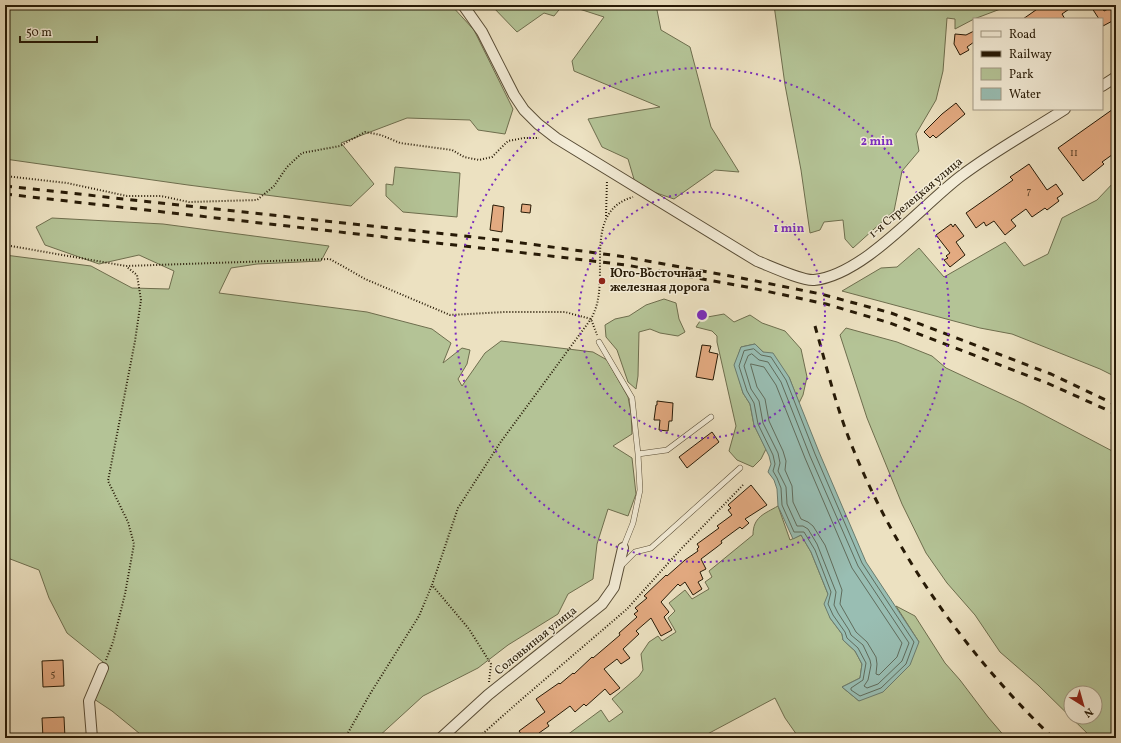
<svg xmlns="http://www.w3.org/2000/svg" width="1121" height="743" viewBox="0 0 1121 743" font-family="Vollkorn,serif">
<style>
.green{fill:#b4c396;stroke:#6e6e4e;fill-rule:evenodd}
.water{fill:#99beb3;stroke:#6b7c6e}
.lines{fill:none;stroke-linecap:round;stroke-linejoin:round}
.shore{stroke:#606c5c;stroke-width:1}
.building{fill:#e3aa81;stroke:#271a06}
.service-casing{stroke:#584c35;stroke-width:6}
.minor-casing{stroke:#584c35;stroke-width:12}
.path{stroke:#271a06;stroke-width:2;stroke-dasharray:1 2;stroke-linecap:butt}
.service{stroke:#f3ecd7;stroke-width:5}
.minor{stroke:#f3ecd7;stroke-width:10}
.rail{stroke:#271a06;stroke-width:3;stroke-dasharray:7 7;stroke-linecap:butt}
.ring{fill:none;stroke:#7b2cbf;stroke-width:2;stroke-dasharray:2 4}
.poi-dot{fill:#8f2418;stroke:#f3ecd7;stroke-width:1.5}
.labels{text-anchor:middle;dominant-baseline:central;stroke-width:3;stroke-linejoin:round;paint-order:stroke}
.number-label{font-size:10px;fill:#563e25}
.street-label{font-size:12px;fill:#271a06;stroke:#f3ecd7}
.poi-label{font-size:12px;font-weight:bold;fill:#271a06;stroke:#f3ecd7;text-anchor:start}
.centre{fill:#7b2cbf;stroke:#f3ecd7;stroke-width:2}
.ring-label{font-size:12px;text-anchor:middle;font-weight:bold;fill:#7b2cbf;stroke:#f3ecd7;stroke-width:3;stroke-linejoin:round;paint-order:stroke}
</style>
<rect width="100%" height="100%" fill="#ece1c1"/>
<filter id="stains"><feTurbulence type="fractalNoise" baseFrequency=".005" numOctaves="4"/><feColorMatrix values="0 0 0 0 .2 0 0 0 0 .09 0 0 0 0 .02 0 0 0 .5 -.17"/></filter>
<radialGradient id="worn" r=".72"><stop offset=".6" stop-color="#630" stop-opacity="0"/><stop offset="1" stop-color="#630" stop-opacity=".3"/></radialGradient>
<path class="green" d="M5,5H451L474,30L513,109L505,134L478,130L470,120L407,118L341,143L374,184L351,206L188,185L5,159Z
M491,5H563L554,16L544,13L517,32Z
M567,5H656L661,30L690,47L711,127L739,172L715,170L674,199L636,186L628,159L602,147L588,119L660,107L574,71L572,61L604,17Z
M774,5H1011L974,19L955,29V19L947,18L943,71L936,100L916,134L919,151L902,171L894,211L853,248L845,239L843,220L824,222L820,230L810,233L801,170L785,85Z
M395,167L460,173L457,217L403,212L386,196V184L393,185Z
M1116,180V377L1100,369L1012,334L980,328L842,291L881,268L897,267L919,248L944,277L1005,242L1024,266L1048,254L1062,218L1097,200Z
M52,218L163,224L329,246L321,261L257,264L231,268L219,293L367,312L432,329L451,343L443,363L462,348L470,350L467,364L458,379L462,386L485,353L501,341L593,352L607,360L628,397L631,413L632,434L613,446L632,458L636,494L628,516L608,509L597,544L593,579L568,594L558,614L508,645L478,668L423,696L377,738H145L112,711L94,699L108,666L67,633L49,598L39,570L5,557V255L91,266L132,288L169,289L174,271L139,255L99,264L45,245L36,227Z
M664,299L676,303L679,319L685,332L678,336L660,333L650,329L639,332L638,376L636,389L628,382L617,350L606,337L605,325L615,319L629,316L646,305Z
M724,314L734,322L750,315L762,323L785,331L801,349L807,377L803,395L799,403L789,377L755,344L741,347L735,365L743,393L750,404L754,425L766,449L761,459L753,467L737,460L729,451L736,426L717,342V336L712,331L696,327L702,318Z
M846,328L897,342L932,356L946,368L1023,404L1116,453V738H1092L1038,685L1000,652L975,615L947,583L926,553L902,504L867,418L840,335ZM1071,693H1095V717H1071Z
M778,506L790,540L801,535L811,552L828,594L830,618L842,634L843,640L855,651L862,664L860,678L842,687L859,701L919,642L896,606L915,616L945,663L960,680L988,717L1006,738H799L785,718L775,698L700,738H563L601,710L609,722L623,712L612,699L639,676L643,670L641,654L649,642L658,636L662,641L676,632L668,618L675,611L669,603L685,590L692,599L709,589L705,582L712,577L709,571L753,535C753,517 764,514 778,506Z"/>
<path class="water" d="M755,344L763,352L773,353L789,377L819,452L866,562L919,642L910,665L883,692L859,701L842,687L860,678L862,664L855,651L843,640L842,634L830,618L824,604L828,594L811,552L801,535L793,539L778,506L777,489L774,480L768,472L771,464L769,456L754,425L750,404L743,393L734,365L741,347Z"/>
<g class="lines">
<path class="shore" d="M754,349L761,355L771,357L786,380L815,454L862,563L914,642L906,664L881,688L860,696L851,690V688L863,680L866,663L858,648L847,638L845,632L833,615L828,604L831,592L815,550L804,532H794L782,505L781,488L777,478L773,471L775,464L773,455L758,424L754,403L747,391L739,366L744,351Z
M752,354L759,360L768,362L781,382L810,456L858,566L909,643L902,661L878,684L867,688L864,686L868,680L871,665L870,660L863,645L851,635L849,630L838,613L834,605L836,592L817,544L808,529L803,526H797L787,504L786,487L778,471L780,463L778,453L763,423L759,401L751,389L744,366L748,356Z
M751,364L764,367L776,385L805,458L852,568L902,643L897,657L879,675L876,674L877,664L876,657L867,642L856,632L840,604L842,590L825,545L813,526L808,522L801,519L793,502L792,486L785,470L786,461L783,451L769,421L765,399L757,387L751,366Z"/>
</g>
<path class="building" d="M1043,5H1075L1062,14L1065,19H1023Z
M1090,5H1101L1104,11L1110,8L1116,19L1103,26L1102,19H1099Z
M974,31V42L967,47L969,50L960,55L954,44L955,34L966,35Z
M956,103L965,114L936,138L933,135L930,138L924,132L942,114Z
M1116,107V152L1102,162L1104,164L1083,181L1058,148Z
M1029,164L1047,190L1056,184L1063,194L1057,198L1059,201L1047,210L1045,208L1032,217L1026,209L1011,220L1016,226L1005,235L994,221L986,226L984,222L976,228L966,213L1013,180L1010,177Z
M522,204L531,205L530,213L521,212Z
M493,205L504,207L502,232L490,230Z
M951,224L953,227L955,224L964,236L956,242L965,255L950,267L944,260L948,258L946,256L950,253L936,235Z
M702,345L711,346L709,352L718,354L713,380L696,377Z
M657,401L673,403L672,421H669L668,431L659,430L660,420H654L656,405H657Z
M712,432L719,442L687,468L679,457Z
M751,485L767,505L745,519L749,523L742,529L740,527L721,541L722,543L717,547L701,559L706,569L700,572L703,579L698,582L702,589L693,595L685,582L680,586L678,584L661,602L669,612L664,617L672,630L661,636L651,618L636,631L639,634L623,649L630,658L621,664L617,659L604,669L620,688L610,695L605,689L586,706L584,704L575,712L570,706L547,723L549,726L539,733L540,735L536,738H524L519,731L545,712L536,699L559,683L560,684L573,673L574,674L592,657L593,658L620,635L619,633L637,617L634,614L638,611L635,608L647,598L644,596L666,575L667,576L685,560L698,551L697,549L699,547L697,544L719,528L717,526L732,515L728,510L731,508L728,505Z
M63,660L64,686L43,687L42,661Z
M64,717L65,738H43L42,718Z"/>
<g class="lines">
<g class="service-casing">
<path id="service" d="M599,342L632,398L638,454L640,490L633,523L623,548
M638,454L667,450L711,417
M620,567L635,552L651,548L740,468"/>
</g>
<g class="minor-casing">
<path id="minor" d="M463,5L482,32L514,95L524,110L538,124L556,138L757,261C770,266 802,281 814,280C864,275 921,206 961,176C994,151 1031,131 1065,109
M1102,86L1116,77
M92,738L89,701L103,668
M441,738L488,695L602,604L614,587L623,548"/>
</g>
<path class="path" d="M5,176L67,183L127,196H161L189,202L257,200L274,186L287,167L302,153L340,146L365,132L381,135L400,143L452,150L464,157L479,160L492,157L508,141L524,138H539
M606,216L607,180
M5,245L126,266L330,259L365,279L450,315L505,312H565L591,319L597,335
M106,660L113,642L125,594L134,544L128,522L108,481L135,341L141,300L137,275L127,267
M489,682L491,664L469,629L432,585L458,508L500,443L591,319C594,313 597,306 598,299C605,264 587,210 633,197
M345,738L370,694L419,616L432,585
M478,738L515,705L627,609L681,549L743,485"/>
<use href="#service" class="service"/>
<use href="#minor" class="minor"/>
<path class="rail" d="M5,186L500,240L626,257L746,279L821,294L891,313L1051,374L1116,405
M5,194L534,254L626,265L747,287L826,304L890,323L1047,383L1116,414
M815,326C827,368 837,411 854,451C898,559 969,657 1053,738"/>
</g>
<g class="ring">
<circle cx="702" cy="315" r="123"/>
<circle cx="702" cy="315" r="247"/>
</g>
<circle class="poi-dot" cx="602" cy="281" r="4"/>
<g class="labels">
<g class="number-label">
<text x="1074" y="153">11</text>
<text x="1029" y="191">7</text>
<text x="53" y="674">5</text>
</g>
<g class="street-label">
<text transform="translate(916 198) rotate(-40)">1-я Стрелецкая улица</text>
<text transform="translate(536 641) rotate(-39)">Соловьиная улица</text>
</g>
<g class="poi-label">
<text x="610" y="274">Юго-Восточная<tspan x="610" dy="14">железная дорога</tspan></text>
</g>
</g>
<circle cx="702" cy="315" r="6" class="centre"/>
<g class="ring-label">
<text x="877" y="145">2 min</text>
<text x="789" y="232">1 min</text>
</g>
<rect width="1121" height="743" fill="none" stroke="#ece1c1" stroke-width="20"/>
<rect x="6" y="6" width="1109" height="731" fill="none" stroke="#271a06" stroke-width="2"/>
<rect x="10" y="10" width="1101" height="723" fill="none" stroke="#271a06"/>
<rect x="973" y="18" width="130" height="92" fill="#f3ecd7" stroke="#a19883"/>
<rect x="981" y="31" width="20" height="6" fill="#f3ecd7" stroke="#a19883"/>
<text x="1009" y="38" font-size="12" fill="#271a06">Road</text>
<rect x="981" y="51" width="20" height="6" fill="#271a06" stroke="#a19883"/>
<text x="1009" y="58" font-size="12" fill="#271a06">Railway</text>
<rect x="981" y="68" width="20" height="12" fill="#b4c396" stroke="#a19883"/>
<text x="1009" y="78" font-size="12" fill="#271a06">Park</text>
<rect x="981" y="88" width="20" height="12" fill="#99beb3" stroke="#a19883"/>
<text x="1009" y="98" font-size="12" fill="#271a06">Water</text>
<g transform="translate(1083 705) rotate(143)"><circle r="19" fill="#f3ecd7" stroke="#a19883"/>
<path d="M0-3L7 15L0 10L-7 15Z" fill="#8f2418"/>
<text y="-6" font-size="11" font-weight="bold" text-anchor="middle" fill="#271a06">N</text>
</g>
<path d="M20 36v6h77v-6" fill="none" stroke="#271a06" stroke-width="2"/>
<text x="26" y="36" font-size="12" fill="#271a06" stroke="#f3ecd7" stroke-width="3" paint-order="stroke">50 m</text>
<rect width="100%" height="100%" filter="url(#stains)"/>
<rect width="100%" height="100%" fill="url(#worn)"/>
</svg>
